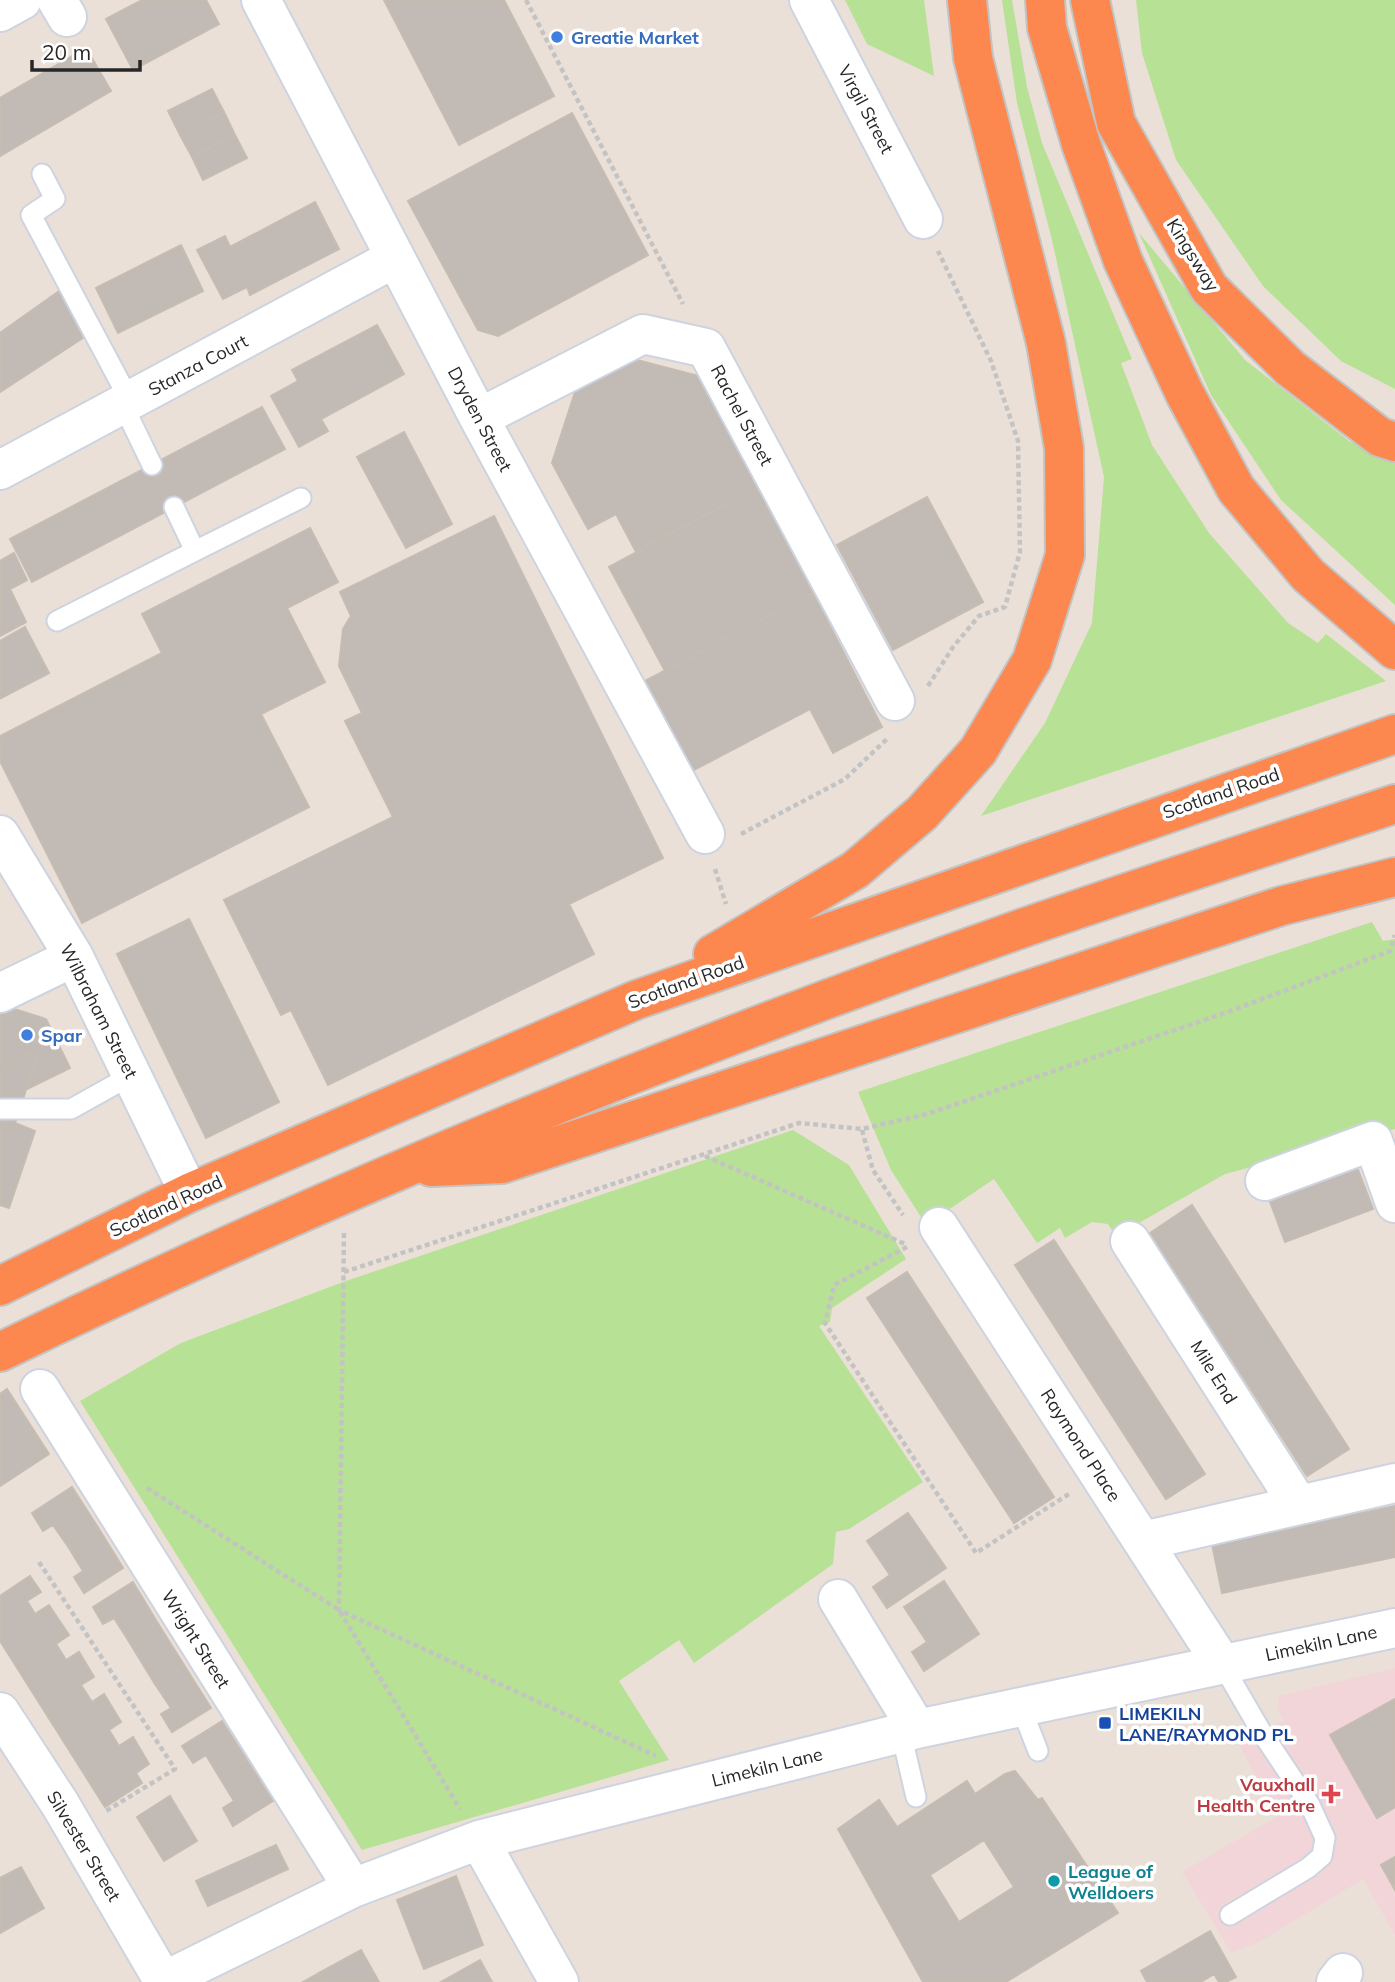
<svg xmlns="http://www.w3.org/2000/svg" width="1395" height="1982" viewBox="0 0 1395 1982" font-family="Mulish,sans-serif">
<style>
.medical{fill:#f1d5d9}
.green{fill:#b7e194}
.building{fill:#c2bab5;stroke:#c5bcb2;stroke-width:2;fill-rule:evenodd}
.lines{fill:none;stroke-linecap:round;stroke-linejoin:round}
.lane-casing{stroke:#ced3e0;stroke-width:23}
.street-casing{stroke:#ced3e0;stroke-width:42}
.highway-casing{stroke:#c3c3c3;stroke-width:42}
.path{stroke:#c3c3c3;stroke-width:4.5;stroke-dasharray:5 3.5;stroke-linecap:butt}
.lane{stroke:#fff;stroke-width:19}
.street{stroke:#fff;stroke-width:38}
.highway{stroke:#fc8850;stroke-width:38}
.shop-dot{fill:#3f7fe0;stroke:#fff;stroke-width:2.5}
.transit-dot{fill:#1a4fb4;stroke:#fff;stroke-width:2.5}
.health-dot{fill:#e0444e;stroke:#fff;stroke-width:2.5}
.culture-dot{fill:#0f9aa8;stroke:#fff;stroke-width:2.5}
.labels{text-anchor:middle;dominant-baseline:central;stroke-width:7;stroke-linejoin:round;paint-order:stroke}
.shop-label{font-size:18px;font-weight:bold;fill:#366cbe;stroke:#fff;text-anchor:start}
.street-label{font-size:18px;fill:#272727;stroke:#fff}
.transit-label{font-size:18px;font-weight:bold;fill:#164399;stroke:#fff;text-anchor:start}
.health-label{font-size:18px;font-weight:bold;fill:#be3a42;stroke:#fff;text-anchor:end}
.culture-label{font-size:18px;font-weight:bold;fill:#0d838f;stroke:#fff;text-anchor:start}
</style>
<rect width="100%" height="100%" fill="#eae0d8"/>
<path class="medical" d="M1395,1668V1935L1363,1879L1259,1942L1231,1952L1182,1872L1278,1816L1239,1745L1284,1721L1277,1708L1279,1696Z"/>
<path class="green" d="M845,0H924L934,76L867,44Z
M1002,0H1012L1027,87L1042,143L1132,359L1121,363L1152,445L1209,533L1288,623L1318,643L1326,634L1386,681L981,816L1045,723L1092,623L1104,477L1052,240L1017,103Z
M1136,0H1395V389L1341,361L1263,286L1176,160L1142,53Z
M1139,233L1245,360L1349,441L1395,463V605L1281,500L1211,395Z
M1372,922L1383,941L1395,939V1129L1225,1174L1116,1236L1108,1224L1092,1222L1065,1238L1060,1228L1037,1243L994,1179L926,1225L891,1170L858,1092Z
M793,1130L849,1165L906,1259L832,1308L830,1322L819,1326L923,1482L849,1529L836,1532L833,1564L694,1663L679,1640L619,1681L669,1760L362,1850L80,1401L181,1343L343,1282Z"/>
<path class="building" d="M142,0H206L219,24L133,70L106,19Z
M384,0H504L554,96L459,145Z
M86,48L111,91L0,156V98Z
M212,89L224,112L180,135L168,111Z
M224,112L235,135L192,157L180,135Z
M572,113L648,255L498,336L478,330L408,201Z
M235,135L247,158L203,180L192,157Z
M315,202L339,249L250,295L247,287L223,299L197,250L225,236L230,247Z
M181,245L203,291L118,333L96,288Z
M62,289L86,336L0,392V333Z
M377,325L404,374L321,419L328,431L299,447L271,396L298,381L292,370Z
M633,359L699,376L758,487L636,552L616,514L588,529L552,463L576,389Z
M262,407L285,449L32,582L10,539Z
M404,432L452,524L406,548L357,457Z
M758,487L813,593L665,671L609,567Z
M927,497L983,602L893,650L837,545Z
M494,516L663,858L569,904L594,954L328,1085L291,1010L281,1015L224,900L393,817L345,721L362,713L339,666L343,629L351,616L340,592Z
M310,528L338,582L287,608L325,682L261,714L309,807L82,923L0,761V736L162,653L142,614Z
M14,553L27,580L10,589L26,622L0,636V561Z
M813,593L882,727L833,753L810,709L692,771L645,681Z
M25,627L49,673L1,698L0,641Z
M189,919L279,1102L206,1138L117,954Z
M8,1007L46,1019L70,1068L27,1089L38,1054L36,1050L0,1070V1011Z
M36,1050L38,1054L15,1123L35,1131L9,1208L0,1205V1070Z
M1357,1167L1373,1209L1285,1242L1269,1199Z
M1192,1205L1349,1449L1307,1476L1150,1233Z
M1054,1240L1205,1474L1166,1499L1015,1265Z
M907,1272L1054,1497L1014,1523L867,1298Z
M7,1389L49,1454L0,1486V1394Z
M72,1487L99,1529L69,1548L53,1525L43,1531L32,1513Z
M1395,1506V1557L1222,1593L1212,1544Z
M908,1513L946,1568L887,1608L873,1587L890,1575L867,1541Z
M99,1529L123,1568L84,1593L74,1577L83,1571L69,1548Z
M30,1576L41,1592L27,1601L35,1614L49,1605L69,1635L56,1644L66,1660L79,1652L94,1677L81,1685L92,1702L104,1694L121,1722L109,1730L119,1746L133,1737L149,1764L136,1773L142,1783L105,1807L0,1641V1596Z
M944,1581L979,1634L924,1671L912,1652L927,1642L904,1607Z
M133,1582L157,1622L128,1640L114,1618L103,1624L93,1607Z
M157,1622L184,1665L155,1684L128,1640Z
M184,1665L211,1708L172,1732L161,1714L171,1708L155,1684Z
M1395,1699V1807L1377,1818L1330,1735Z
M222,1721L247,1760L220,1778L206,1755L193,1763L182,1746Z
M247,1760L273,1801L233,1826L223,1808L234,1801L220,1778Z
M1015,1771L1038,1800L1042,1798L1118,1913L1006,1982H923L838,1829L879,1800L897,1827L967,1781L975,1794L1005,1774ZM984,1840L1014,1887L959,1922L930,1875Z
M170,1796L197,1841L164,1861L137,1817Z
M276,1845L288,1869L208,1906L196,1881Z
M1395,1857V1890L1381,1865Z
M21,1867L44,1908L0,1933V1878Z
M456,1876L483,1945L424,1969L397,1900Z
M1210,1931L1236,1977L1226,1982H1219L1214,1974L1201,1982H1147L1141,1971Z
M361,1950L379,1982H324L319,1973Z
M480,1960L492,1982H441Z
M319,1973L324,1982H303Z"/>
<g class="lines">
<g class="lane-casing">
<path id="lane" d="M42,174L55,199L31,215L130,401
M123,405L152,465
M174,507L195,551L301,498
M57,621L195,551
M0,1109H71L132,1075
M1222,1664L1262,1733L1310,1805L1325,1838L1322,1856L1308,1868L1230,1915
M1021,1707L1038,1751
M901,1733L916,1797"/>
</g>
<g class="street-casing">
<path id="street" d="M57,0L67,17
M261,0L479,418L705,834
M809,0L923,219
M0,12L22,0
M479,418L643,334L706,348L895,701
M0,470L395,258
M0,835L74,957L189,1193
M0,993L74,957
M1265,1181L1373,1141L1395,1203
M939,1227L1222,1664
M1130,1241L1298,1504
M40,1389L353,1888
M1143,1541L1395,1483
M838,1599L917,1729
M0,1712L60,1804L164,1982
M479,1840L559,1982
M164,1981L353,1888L479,1840L917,1729L1395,1628
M1336,1982L1343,1973"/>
</g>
<g class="highway-casing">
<path id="highway" d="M1045,0L1047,28L1081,144L1123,261L1185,394L1236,489L1308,575L1395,650
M1090,0L1116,123L1209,288L1290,368L1380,437L1395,442
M713,954L855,870L922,813L978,751L1032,660L1065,555L1064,448L1046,343L973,58L967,0
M431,1167L502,1164L1281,906L1395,877
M0,1286L189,1193L636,1000L1395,734
M0,1352C332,1191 675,1051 1023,928C1147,885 1271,845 1395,804"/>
</g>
<path class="path" d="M526,0L683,304
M928,686L953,647L979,616L1005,607L1020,552L1018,441L991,361L938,251
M741,834L845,779L888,738
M715,869L726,904
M862,1130L873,1170L903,1215
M705,1156L905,1244
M344,1233L339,1610L656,1756
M907,1247L834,1285L825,1323L976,1553L1069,1494
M344,1272L799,1123L862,1129L927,1114L1225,1013L1390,951L1395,935
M147,1488L339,1610L460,1809
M39,1562L175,1769L106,1811"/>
<use href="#lane" class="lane"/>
<use href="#street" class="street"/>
<use href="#highway" class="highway"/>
</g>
<g class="shop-dot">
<circle cx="557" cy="37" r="7"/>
<circle cx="27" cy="1035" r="7"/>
</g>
<rect class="transit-dot" x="1098" y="1716" width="14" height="14" rx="3.5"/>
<path class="health-dot" d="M1327.5 1783.5h7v7h7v7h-7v7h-7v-7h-7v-7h7z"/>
<circle class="culture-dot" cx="1054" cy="1881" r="7"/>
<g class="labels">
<g class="shop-label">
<text x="571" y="37">Greatie Market</text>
<text x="41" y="1035">Spar</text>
</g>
<g class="street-label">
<text transform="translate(866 109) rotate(62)">Virgil Street</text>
<text transform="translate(1193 255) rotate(58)">Kingsway</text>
<text transform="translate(198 365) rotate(-28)">Stanza Court</text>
<text transform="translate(742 415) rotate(62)">Rachel Street</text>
<text transform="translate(480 419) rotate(62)">Dryden Street</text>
<text transform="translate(1221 793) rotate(-19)">Scotland Road</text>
<text transform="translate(686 982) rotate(-20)">Scotland Road</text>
<text transform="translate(99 1011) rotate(63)">Wilbraham Street</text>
<text transform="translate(166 1206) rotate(-25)">Scotland Road</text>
<text transform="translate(1214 1372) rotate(58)">Mile End</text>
<text transform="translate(1081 1445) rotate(57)">Raymond Place</text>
<text transform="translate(196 1639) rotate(58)">Wright Street</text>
<text transform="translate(1321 1643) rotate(-12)">Limekiln Lane</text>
<text transform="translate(767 1767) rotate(-14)">Limekiln Lane</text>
<text transform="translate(84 1846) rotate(59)">Silvester Street</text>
</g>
<g class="transit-label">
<text x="1119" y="1713">LIMEKILN<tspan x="1119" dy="21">LANE/RAYMOND PL</tspan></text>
</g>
<g class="health-label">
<text x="1315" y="1784">Vauxhall<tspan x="1315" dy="21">Health Centre</tspan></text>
</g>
<g class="culture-label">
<text x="1068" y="1871">League of<tspan x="1068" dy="21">Welldoers</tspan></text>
</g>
</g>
<path d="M32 60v10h108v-10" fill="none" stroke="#272727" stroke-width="3.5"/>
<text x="42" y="60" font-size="21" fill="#272727" stroke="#ffffff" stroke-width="5" paint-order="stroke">20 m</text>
</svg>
